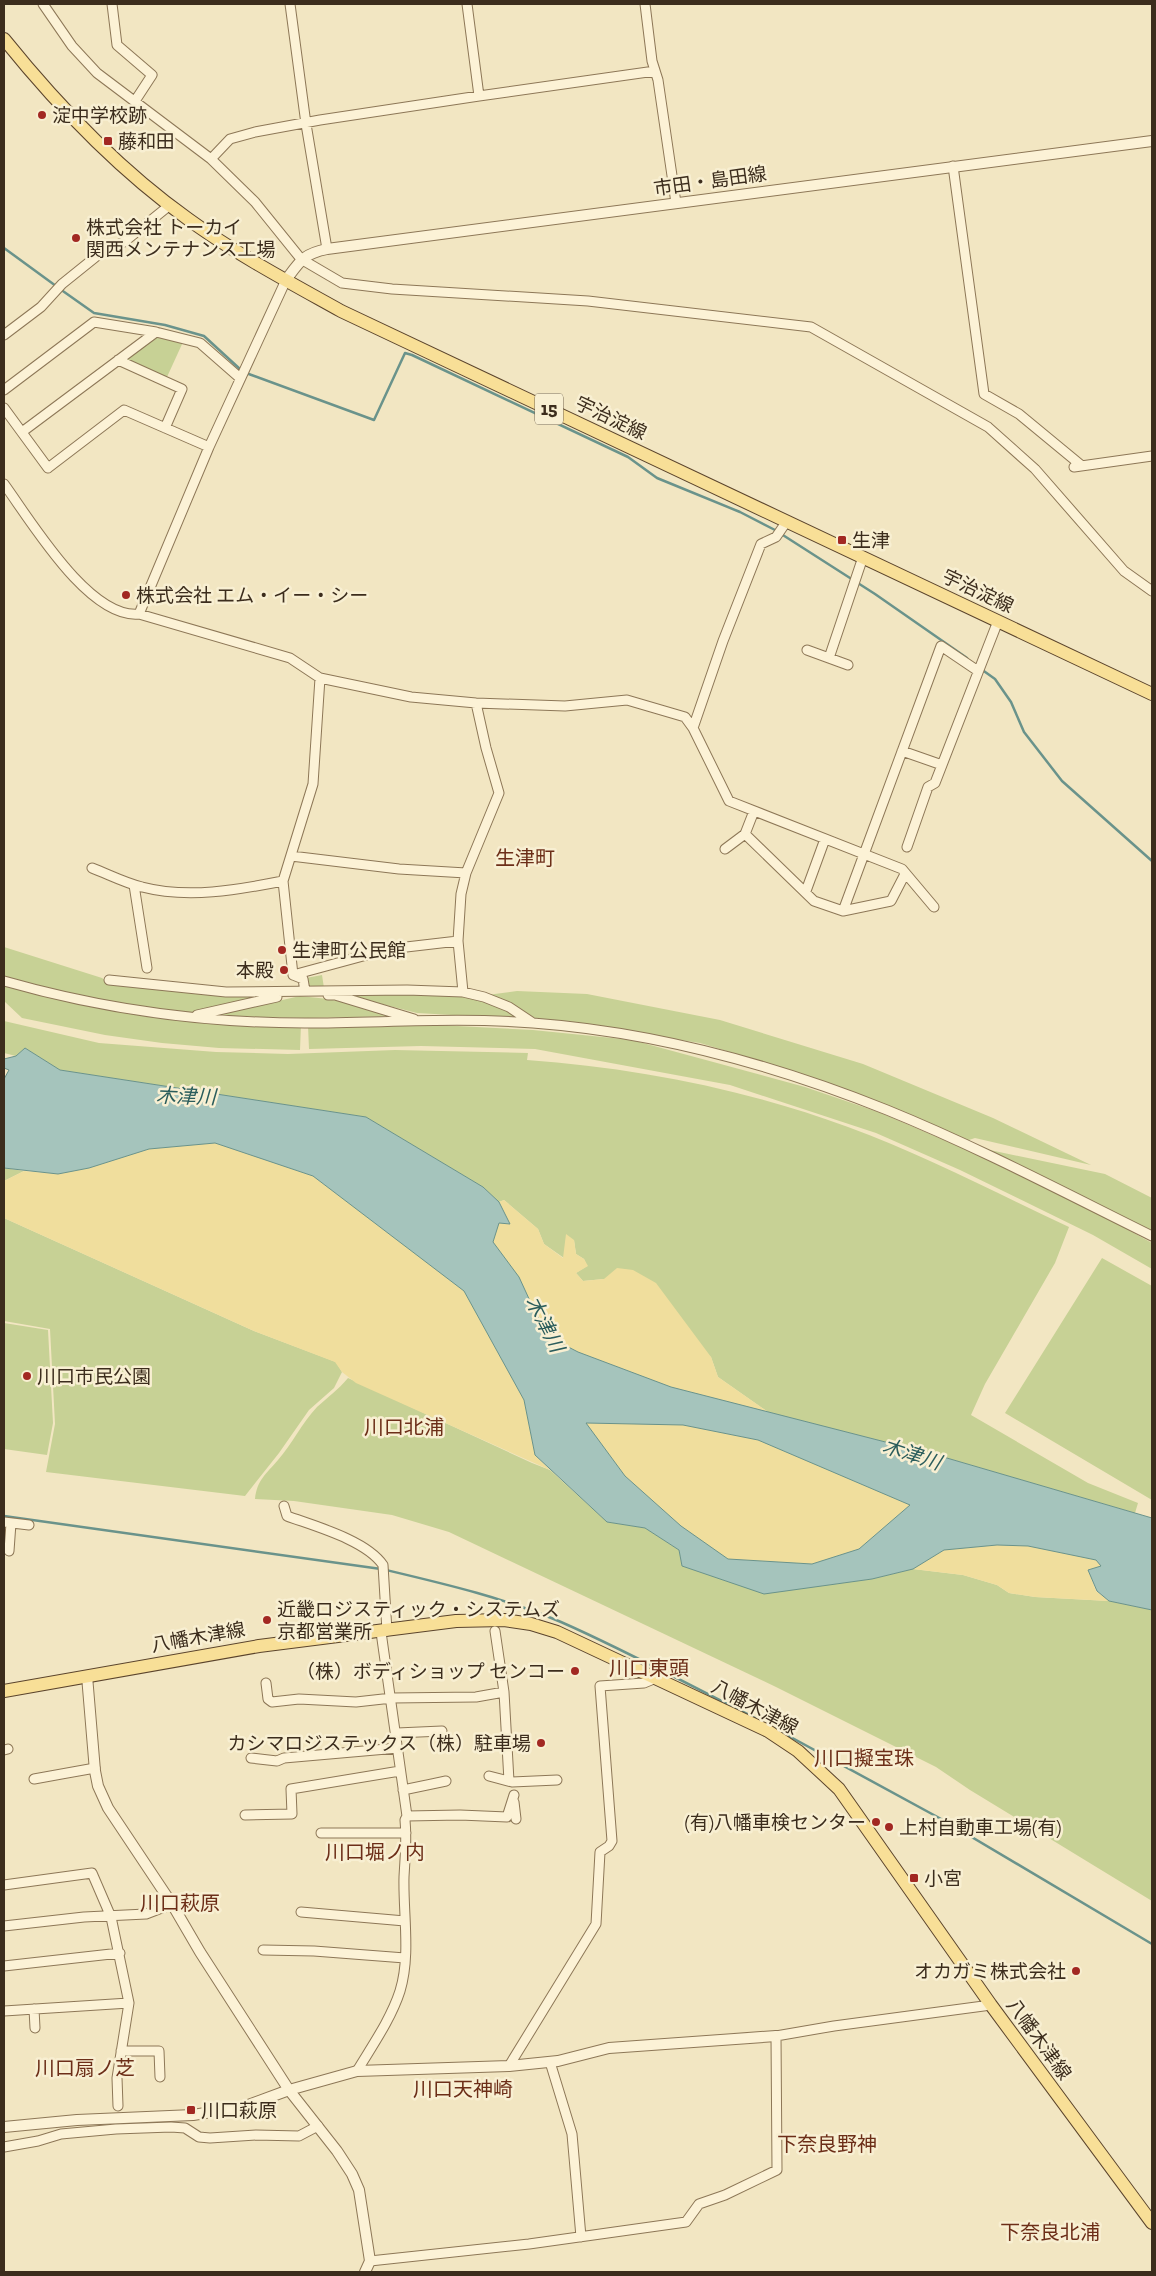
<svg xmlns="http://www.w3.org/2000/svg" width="1156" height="2276" viewBox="0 0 1156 2276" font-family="'Zilla Slab','Noto Sans JP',serif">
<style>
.green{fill:#c7d195}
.sand{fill:#f0de9d}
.water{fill:#a5c4bc;stroke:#6a938b;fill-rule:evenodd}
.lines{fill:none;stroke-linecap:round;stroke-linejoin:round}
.stream{stroke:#6a938b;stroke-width:2.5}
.minor-casing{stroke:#8d7757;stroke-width:11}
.tertiary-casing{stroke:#8d7757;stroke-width:12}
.primary-casing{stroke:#5b442c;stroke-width:14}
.minor{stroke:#fcf2d6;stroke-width:9}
.tertiary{stroke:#fcf2d6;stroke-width:10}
.primary{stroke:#f8df97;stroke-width:12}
.poi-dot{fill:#a22822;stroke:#f8efd2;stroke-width:2}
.labels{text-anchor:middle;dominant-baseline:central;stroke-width:5;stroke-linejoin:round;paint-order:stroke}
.shield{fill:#f8efd2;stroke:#746753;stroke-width:1}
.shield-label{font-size:18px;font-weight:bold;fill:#3c2d1d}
.poi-label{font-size:19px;fill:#3c2d1d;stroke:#f8efd2;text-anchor:start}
.street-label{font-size:19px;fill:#3c2d1d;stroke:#f8efd2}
.neighbourhood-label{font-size:20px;fill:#6c2e18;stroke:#f8efd2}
.water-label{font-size:20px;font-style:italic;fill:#2b5d5c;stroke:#f8efd2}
</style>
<rect width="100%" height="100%" fill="#f2e6c2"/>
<path class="green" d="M162,336L183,342L167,377L124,359L154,338Z
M4,947L102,978L108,983L191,993L267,996L187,1014L109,1004L4,978Z
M322,975L324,988H307L306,978Z
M4,986L76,1003L301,1024L300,1050L219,1048L162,1043L105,1035L22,1018L4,1001Z
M517,991L587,994L720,1020L863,1064L993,1118L1091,1165L975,1138L966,1141L806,1075L700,1043L535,1018L514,1005L487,995Z
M339,993L462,995L507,1009L522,1019L417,1013Z
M300,996L328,999L405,1016L308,1018L212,1016Z
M4,1021L99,1043L216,1052L288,1054L395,1050L528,1053L527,1060C636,1068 745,1089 848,1127C924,1155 996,1193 1069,1227L1055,1263L985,1384L971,1415L1088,1483L1138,1503L1135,1513L940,1456L768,1412L718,1377L711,1357L604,1279L583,1281L576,1273L587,1266L584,1259L576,1254L574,1240L566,1247L564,1258L544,1244L538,1229L504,1200L499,1202L483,1187L366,1117L60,1070L25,1048L16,1056L4,1053Z
M419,1024L533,1030L632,1040L805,1087L881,1113L967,1150L1101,1215L1152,1243V1269L1093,1235L960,1170L876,1133L730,1085L535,1049L421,1046L309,1049L308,1026Z
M985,1149L1105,1174L1152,1198V1231Z
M4,1168L24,1171L4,1181Z
M4,1218L254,1331L336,1362L342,1372L334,1388L309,1410L279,1453L245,1496L46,1472L55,1424L50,1329L4,1321Z
M1102,1258L1152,1286V1500L1005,1413Z
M4,1323L48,1330L53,1423L47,1455L4,1449Z
M348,1378L532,1463L550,1470L607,1522L645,1528L679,1550L682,1566L764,1593L872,1579L913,1569L963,1575L997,1585L1009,1593L1035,1597L1109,1601L1152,1610V1901L970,1790L936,1767L776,1687L449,1532L392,1515L294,1501L255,1499C257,1480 266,1474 278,1460C292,1444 302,1423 317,1407C328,1397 338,1390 348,1378Z"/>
<path class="sand" d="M215,1143L313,1176L464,1291L524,1400L535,1455L550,1470L356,1383L342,1372L335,1362L254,1331L4,1218V1181L24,1171L58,1174L89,1168L149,1149Z
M504,1200L538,1229L544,1244L563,1258L566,1234L574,1240L576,1254L584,1259L588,1266L576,1273L583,1281L604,1279L617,1268L633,1270L656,1283L711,1357L718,1377L768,1412L671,1387L578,1352L553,1339L493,1242L499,1223L510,1224L499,1202Z
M586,1423L683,1425L758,1440L910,1505L859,1549L812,1564L728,1559L681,1526L625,1476Z
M997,1545L1028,1546L1096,1560L1102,1566L1088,1570L1096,1591L1109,1601L1035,1597L1009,1593L997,1585L963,1575L913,1569L944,1550Z"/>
<path class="water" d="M25,1048L60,1070L366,1117L483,1187L499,1202L510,1224L499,1223L493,1242L519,1277L536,1314L553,1339L578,1352L671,1387L940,1456L1152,1518V1610L1109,1601L1097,1591L1088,1570L1101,1566L1096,1560L1028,1546L997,1545L944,1550L913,1569L872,1579L764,1594L682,1566L679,1550L645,1528L607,1522L535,1455L524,1400L464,1291L313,1176L215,1143L149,1149L89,1168L58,1174L4,1168V1079L9,1070L4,1068V1059L16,1056ZM586,1423L683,1425L758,1440L910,1505L859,1549L812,1564L728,1559L681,1526L625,1476Z"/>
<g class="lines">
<path class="stream" d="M4,248L56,286
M60,289L94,313L165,325L204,336L241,370
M246,373L374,420L405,353L412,355L628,457L657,478L740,512L775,530L875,594L967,658
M981,669L995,679L1011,702L1024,732L1062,781L1152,861
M4,1516L381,1569
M386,1570C445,1584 505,1598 561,1622C627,1651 691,1686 755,1718
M774,1728L943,1820L1152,1944"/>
<g class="minor-casing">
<path id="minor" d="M43,4L72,46L97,73L211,159L255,202L301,259L342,283L392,289L588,301L811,327L988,427L1035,469L1124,571L1152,591
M112,4L117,45L152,75L135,101
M290,4L306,124L327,249
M467,4L479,96
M645,4L652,61L658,80L676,203
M211,159L230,139L255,132L320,120L479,96L655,71
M953,166L984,394L1019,414L1082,466
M4,335L41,307L62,284L103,251L124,242L170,205
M118,360L182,389L165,428
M4,390L94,322L156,332L200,343L240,378
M4,408L48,468L124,410L209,447
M22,432L156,332
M1074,467L1152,456
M4,484C31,521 89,619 139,614L290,658L320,678L411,697L476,703L565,706L627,700L685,717L693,728L729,801L902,869L934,907
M139,614L209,447L286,280
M807,650L848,665
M829,658L863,557
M693,728L723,641L761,544L776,537L787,521
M902,751L942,765
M745,834L814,901L843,911L891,901L905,874
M907,847L928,787L935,783L998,621
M725,849L745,834L754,811
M291,856L399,869L466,873
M92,868C108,874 125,883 142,887C188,899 237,890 283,881
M134,885L147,968
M806,891L825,839
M843,911L941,646L978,671
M293,975L283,881L313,784L320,678
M293,975L389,949L458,941
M293,975L303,979L305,991
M109,980L226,992L407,990L463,992L484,997L509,1007L533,1023
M4,981C102,1009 203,1023 305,1023C381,1023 457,1017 533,1023C654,1032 775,1065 887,1110C978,1147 1065,1193 1152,1236
M463,992L458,941L461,894L466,873L499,793L486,748L476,703
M328,995H335L414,1019
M197,1015L277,997
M284,1506L287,1516C314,1526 366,1540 383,1565L387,1631
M4,1522L29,1525
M9,1551L11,1523
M266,1683L268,1699L272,1702L299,1699L356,1702L392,1698L476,1697L504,1692L495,1631
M504,1692L509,1781
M397,1733L442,1731
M4,1750L8,1749
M251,1758L277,1761L284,1758L398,1748
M489,1776L512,1782L557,1780
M34,1779L95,1768
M403,1790L446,1781
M514,1802L516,1819
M245,1815L292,1814L291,1789L400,1771
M407,1816L460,1815L507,1817L514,1795
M321,1833H406
M4,1885L92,1873L111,1917L129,2003L4,2011
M301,1912L405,1921
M4,1926L84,1917L146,1914L172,1904
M263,1950L314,1951L405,1958
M4,1966L120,1953
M34,2009L35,2028
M121,2051H159L160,2077
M550,2062L572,2134L581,2237
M509,2066L596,1924L600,1852L609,1846L612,1841L600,1686L644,1683L656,1678
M357,2071C372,2046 391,2019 400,1991C411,1955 403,1914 404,1877C405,1857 407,1840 405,1820L407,1816L381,1632
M118,2106L117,2078L129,2003
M4,2147L38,2141L61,2134L116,2129L171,2127L185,2128L199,2137L210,2138L256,2135L299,2136L318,2126
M370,2261L529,2244L686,2222L699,2204L725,2195L777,2170L776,2036L834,2026L991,2005"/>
</g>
<g class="tertiary-casing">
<path id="tertiary" d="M286,280C300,261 303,254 327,249L1152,141
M87,1676L95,1771L98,1786L108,1808L172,1904L200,1952L289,2090L337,2151L352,2174L359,2190L370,2261L365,2272
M4,2127L77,2120L193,2115L243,2107L289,2090L357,2071L509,2066L558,2061L609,2048L776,2036"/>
</g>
<g class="primary-casing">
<path id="primary" d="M4,39C58,106 118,169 188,219C236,254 289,282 341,311L1152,694
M4,1691L259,1646L456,1621L504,1620L531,1624L557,1632L768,1731L798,1751L839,1789L991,2005L1152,2223"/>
</g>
<use href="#minor" class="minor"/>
<use href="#tertiary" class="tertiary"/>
<use href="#primary" class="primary"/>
</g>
<g class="poi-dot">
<circle cx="42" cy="115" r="5"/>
<rect x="103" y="136" width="10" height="10" rx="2.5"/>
<circle cx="76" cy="238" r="5"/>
<rect x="837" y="535" width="10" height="10" rx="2.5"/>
<circle cx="126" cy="595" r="5"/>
<circle cx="282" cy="950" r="5"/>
<circle cx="284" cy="970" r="5"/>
<circle cx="27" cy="1376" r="5"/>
<circle cx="267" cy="1620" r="5"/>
<circle cx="575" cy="1671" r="5"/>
<circle cx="541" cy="1743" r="5"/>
<circle cx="876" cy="1822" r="5"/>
<circle cx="889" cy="1827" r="5"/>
<rect x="909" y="1873" width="10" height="10" rx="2.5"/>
<circle cx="1076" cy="1971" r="5"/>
<rect x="186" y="2105" width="10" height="10" rx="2.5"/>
</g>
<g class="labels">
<rect class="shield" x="535" y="393.5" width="28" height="31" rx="4"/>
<g class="shield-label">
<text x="549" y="409">15</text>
</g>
<g class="poi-label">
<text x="52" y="115">淀中学校跡</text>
<text x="118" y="141">藤和田</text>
<text x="86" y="227">株式会社 トーカイ<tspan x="86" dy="22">関西メンテナンス工場</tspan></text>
<text x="852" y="540">生津</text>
<text x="136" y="595">株式会社 エム・イー・シー</text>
<text x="292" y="950">生津町公民館</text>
<text x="274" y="970" text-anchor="end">本殿</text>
<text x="37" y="1376">川口市民公園</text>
<text x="277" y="1609">近畿ロジスティック・システムズ<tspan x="277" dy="22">京都営業所</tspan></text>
<text x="565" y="1671" text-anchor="end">（株）ボディショップ センコー</text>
<text x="531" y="1743" text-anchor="end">カシマロジステックス（株）駐車場</text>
<text x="866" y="1822" text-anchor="end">(有)八幡車検センター</text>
<text x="899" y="1827">上村自動車工場(有)</text>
<text x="924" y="1878">小宮</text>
<text x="1066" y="1971" text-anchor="end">オカガミ株式会社</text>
<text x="201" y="2110">川口萩原</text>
</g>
<g class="street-label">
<text transform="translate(710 181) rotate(-8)">市田・島田線</text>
<text transform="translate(611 418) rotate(25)">宇治淀線</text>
<text transform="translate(978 591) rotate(25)">宇治淀線</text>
<text transform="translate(198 1637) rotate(-10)">八幡木津線</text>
<text transform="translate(755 1707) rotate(28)">八幡木津線</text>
<text transform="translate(1039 2039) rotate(54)">八幡木津線</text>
</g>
<g class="neighbourhood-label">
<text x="525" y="858">生津町</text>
<text x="404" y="1427">川口北浦</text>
<text x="649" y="1668">川口東頭</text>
<text x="864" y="1758">川口擬宝珠</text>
<text x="375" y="1852">川口堀ノ内</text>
<text x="180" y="1903">川口萩原</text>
<text x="85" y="2068">川口扇ノ芝</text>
<text x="463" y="2089">川口天神崎</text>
<text x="827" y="2144">下奈良野神</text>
<text x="1050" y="2232">下奈良北浦</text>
</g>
<g class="water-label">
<text transform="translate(186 1096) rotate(2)">木津川</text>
<text transform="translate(545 1324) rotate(63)">木津川</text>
<text transform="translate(912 1454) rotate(18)">木津川</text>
</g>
</g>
<rect width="1156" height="2276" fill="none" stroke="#3c2d1d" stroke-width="10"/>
</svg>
